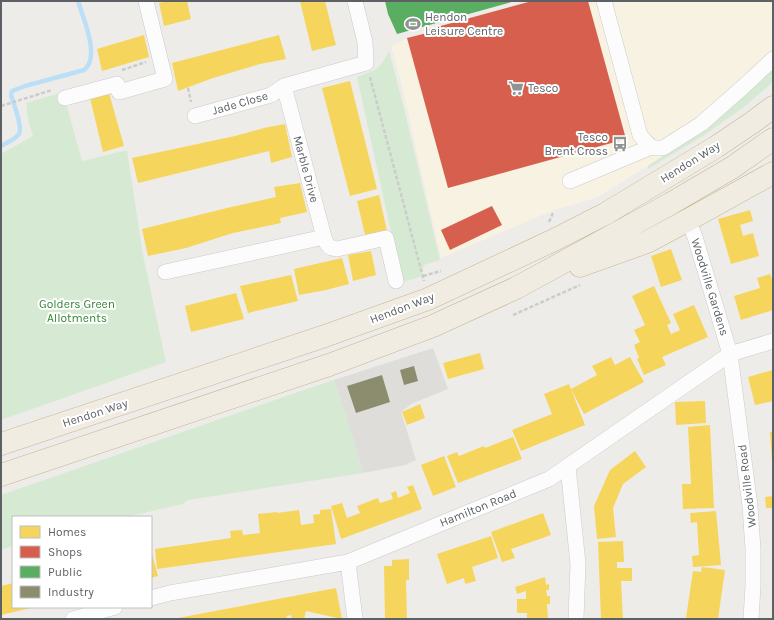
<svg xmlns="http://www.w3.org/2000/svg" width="774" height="620" viewBox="0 0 774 620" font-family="Karla,sans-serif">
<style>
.commercial{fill:#f7f2e1}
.industrial{fill:#dfddd9}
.green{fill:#d6ead3}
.homes{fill:#f6d55c}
.shops{fill:#d6604d}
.public{fill:#5aae61}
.industry{fill:#8c8c6e}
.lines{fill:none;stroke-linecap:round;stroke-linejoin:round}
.stream{stroke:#bcdff8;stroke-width:4.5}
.minor-casing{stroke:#cacaca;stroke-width:16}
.highway-casing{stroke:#c6b694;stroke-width:23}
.path{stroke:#cacecb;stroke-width:2.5;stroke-dasharray:4 2;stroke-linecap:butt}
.minor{stroke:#fcfcfc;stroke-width:15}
.highway{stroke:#f0ece1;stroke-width:22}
.labels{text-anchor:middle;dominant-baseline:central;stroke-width:4;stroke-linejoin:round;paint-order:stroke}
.poi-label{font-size:12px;fill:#5d6166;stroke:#fff;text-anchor:start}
.street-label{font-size:12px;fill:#5d6166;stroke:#fff}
.park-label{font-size:12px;fill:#348736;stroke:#fff}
</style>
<rect width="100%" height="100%" fill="#eeece8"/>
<path class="commercial" d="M532,1H773V69L672,151L596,198L554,210L441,258L400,78L391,46L407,38L427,33L426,30Z"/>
<path class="industrial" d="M433,348L448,389L411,404L401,412L416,460L405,465L363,473L346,417L334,380Z"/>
<path class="green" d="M389,51L403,104L440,260L424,265L420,277L402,282L357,77L375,70L382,63Z
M773,69V82L744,107L703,136L648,169V166L706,126Z
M63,92L82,161L127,150L143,255L166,362L1,420V154L33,136L28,120L26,103Z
M334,380L346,417L363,473L188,500L183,504L126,517H13V546L1,550V495L295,393Z"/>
<path class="homes" d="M168,1H187L191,19L164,26L159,3Z
M300,1H325L336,45L312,51Z
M144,35L149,57L102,71L97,49Z
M279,35L286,59L260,64L213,78L178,91L172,63Z
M350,81L377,189L350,196L322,88Z
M109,93L124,146L103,152L90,98Z
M285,124L292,157L271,163L269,151L138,183L132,158L235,136L264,128Z
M300,183L307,212L280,218L281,223L233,233L186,248L148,256L142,229L227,208L276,197L274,187Z
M379,195L387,231L366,239L357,201Z
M750,210L753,221L740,225L743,236L753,233L759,256L731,264L718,219Z
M671,249L682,280L661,287L651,256Z
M371,251L376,275L353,281L348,255Z
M342,258L349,284L326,290L299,295L294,269Z
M770,274L773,282V310L741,320L734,296L760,288L757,278Z
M291,275L298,301L248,313L240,286Z
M654,286L671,323L667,325L671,334L680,330L673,314L694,305L708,337L662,357L666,365L644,375L637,359L639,358L634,345L640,342L634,330L645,325L632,296Z
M236,293L244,319L191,332L185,306Z
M480,353L484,369L448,379L443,363Z
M611,357L615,365L630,357L644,382L584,414L571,389L597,375L592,366Z
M773,370V401L755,405L748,377Z
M569,384L585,425L521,451L512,430L552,414L544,394Z
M705,401L706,423L676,425L675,402Z
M420,404L425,418L407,425L402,412Z
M710,425L714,508L683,509L682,484H691L688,427Z
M770,432H773V462H772Z
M513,437L522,459L458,483L447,456L457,452L459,456L484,446L485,448Z
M635,451L646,467L623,484L613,508L616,537L597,539L594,506L610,470Z
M444,456L456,487L433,496L421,465Z
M413,485L422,509L341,539L331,506L342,503L347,518L360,513L357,506L378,498L380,503L393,499L391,493L396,491L398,498L410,493L407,487Z
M773,496V508H766L765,497Z
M331,509L336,544L157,569L155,549L231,538L230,531L242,530L243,535L260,533L258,514L277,512V513L299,510L301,525L314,523L313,515L320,514V510Z
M716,511L721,565L693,567L692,556L699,555L697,522L691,523L690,513Z
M543,513L551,535L511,549L515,558L502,562L491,532Z
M491,536L498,558L472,567L476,581L465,584L464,578L447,584L437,554Z
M623,541L624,562H617V568H632V581H621L623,619H601L598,542Z
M151,550L158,576L151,578Z
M409,559V580H406L407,619H385L384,566H392V560Z
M702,567L725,570L718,619L686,618L693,571L701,572Z
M545,577L546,585L549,584V590H546L547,596H550V604H547L548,619H527V613H517V599H526V591L517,594L515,587Z
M13,583V607L31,608L1,615V586Z
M336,588L342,619L306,611L304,619H292L291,615L287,616L286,619H178V618Z"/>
<path class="shops" d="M532,1H588L626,139L448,188L407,38L427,33L426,30Z
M492,206L502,225L450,250L441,230Z"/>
<path class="public" d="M385,1H515L397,34L388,14Z"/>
<path class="industry" d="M414,366L418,381L404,385L400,370Z
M382,375L390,402L356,413L347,386Z"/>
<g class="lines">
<path class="stream" d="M1,146C6,143 16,139 19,134C23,127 13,102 11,95L12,91L25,86L84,70C101,57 83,18 78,1"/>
<g class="minor-casing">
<path id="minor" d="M604,1L640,135L645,141L651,147
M65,98L117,84L119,92L165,79L146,1
M195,116L271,95L284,86
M570,181L651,147L656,148H663L701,124L743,87L773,59
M688,220L695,237L730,354L750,506L753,549V586L751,619
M324,237C327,245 328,248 337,249L386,238L396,281
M165,272L324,237L284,86L366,63L365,42L355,1
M568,466L578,564L576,619
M348,562L355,619
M151,598L170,593L348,562L549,479L730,354L773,341
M73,619L115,607"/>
</g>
<g class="highway-casing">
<path id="highway" d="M580,266L647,242L688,220L773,173
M1,444L325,336L428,299L554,240L605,214L716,147L753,122L773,107
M1,475L329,365L433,326L516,288L670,204L733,167L773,139"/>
</g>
<path class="path" d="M122,70L146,62
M370,77L424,281
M188,88L191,102
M1,106L52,90
M549,222L553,213
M423,276L441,271
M513,315L580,285"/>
<use href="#minor" class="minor"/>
<use href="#highway" class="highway"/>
</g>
<defs>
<g id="stadium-bare" transform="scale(1.2)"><path d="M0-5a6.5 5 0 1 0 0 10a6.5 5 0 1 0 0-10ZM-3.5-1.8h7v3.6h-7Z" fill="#909294" stroke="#fff" stroke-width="2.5" paint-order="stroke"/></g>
<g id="supermarket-bare" transform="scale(1.2)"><path d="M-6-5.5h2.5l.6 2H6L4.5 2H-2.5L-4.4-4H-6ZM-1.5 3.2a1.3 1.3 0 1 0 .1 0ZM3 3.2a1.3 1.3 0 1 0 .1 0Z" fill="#909294" stroke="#fff" stroke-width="2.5" paint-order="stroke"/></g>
<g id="bus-bare" transform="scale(1.2)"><path d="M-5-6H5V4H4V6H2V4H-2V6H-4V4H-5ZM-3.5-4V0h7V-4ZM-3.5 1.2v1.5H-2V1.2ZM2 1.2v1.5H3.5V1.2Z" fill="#909294" stroke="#fff" stroke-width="2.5" paint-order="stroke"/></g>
</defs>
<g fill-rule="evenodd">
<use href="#stadium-bare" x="413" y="24"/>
<use href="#supermarket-bare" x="516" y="88"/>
<use href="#bus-bare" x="620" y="144"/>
</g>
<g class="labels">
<g class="poi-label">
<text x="425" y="17">Hendon<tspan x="425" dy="14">Leisure Centre</tspan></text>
<text x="528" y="88">Tesco</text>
<text x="608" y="137" text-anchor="end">Tesco<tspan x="608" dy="14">Brent Cross</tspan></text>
</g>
<g class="street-label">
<text transform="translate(240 103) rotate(-16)">Jade Close</text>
<text transform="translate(690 162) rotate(-32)">Hendon Way</text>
<text transform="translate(306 169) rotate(75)">Marble Drive</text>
<text transform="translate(710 287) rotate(73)">Woodville Gardens</text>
<text transform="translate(402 308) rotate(-21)">Hendon Way</text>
<text transform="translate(95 413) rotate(-18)">Hendon Way</text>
<text transform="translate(747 486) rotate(-97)">Woodville Road</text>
<text transform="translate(478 508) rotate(-22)">Hamilton Road</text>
</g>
<g class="park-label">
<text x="77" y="304">Golders Green<tspan x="77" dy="14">Allotments</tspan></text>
</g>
</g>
<rect width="774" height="620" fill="none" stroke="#5d6166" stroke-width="4"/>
<rect x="12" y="516" width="140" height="92" fill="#ffffff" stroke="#bec0c2"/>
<rect x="20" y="526" width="20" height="12" fill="#f6d55c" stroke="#bec0c2"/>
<text x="48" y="536" font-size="12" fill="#5d6166">Homes</text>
<rect x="20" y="546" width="20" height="12" fill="#d6604d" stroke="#bec0c2"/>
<text x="48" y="556" font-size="12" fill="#5d6166">Shops</text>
<rect x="20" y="566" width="20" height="12" fill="#5aae61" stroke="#bec0c2"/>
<text x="48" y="576" font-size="12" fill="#5d6166">Public</text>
<rect x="20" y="586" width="20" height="12" fill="#8c8c6e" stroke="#bec0c2"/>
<text x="48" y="596" font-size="12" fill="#5d6166">Industry</text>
</svg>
